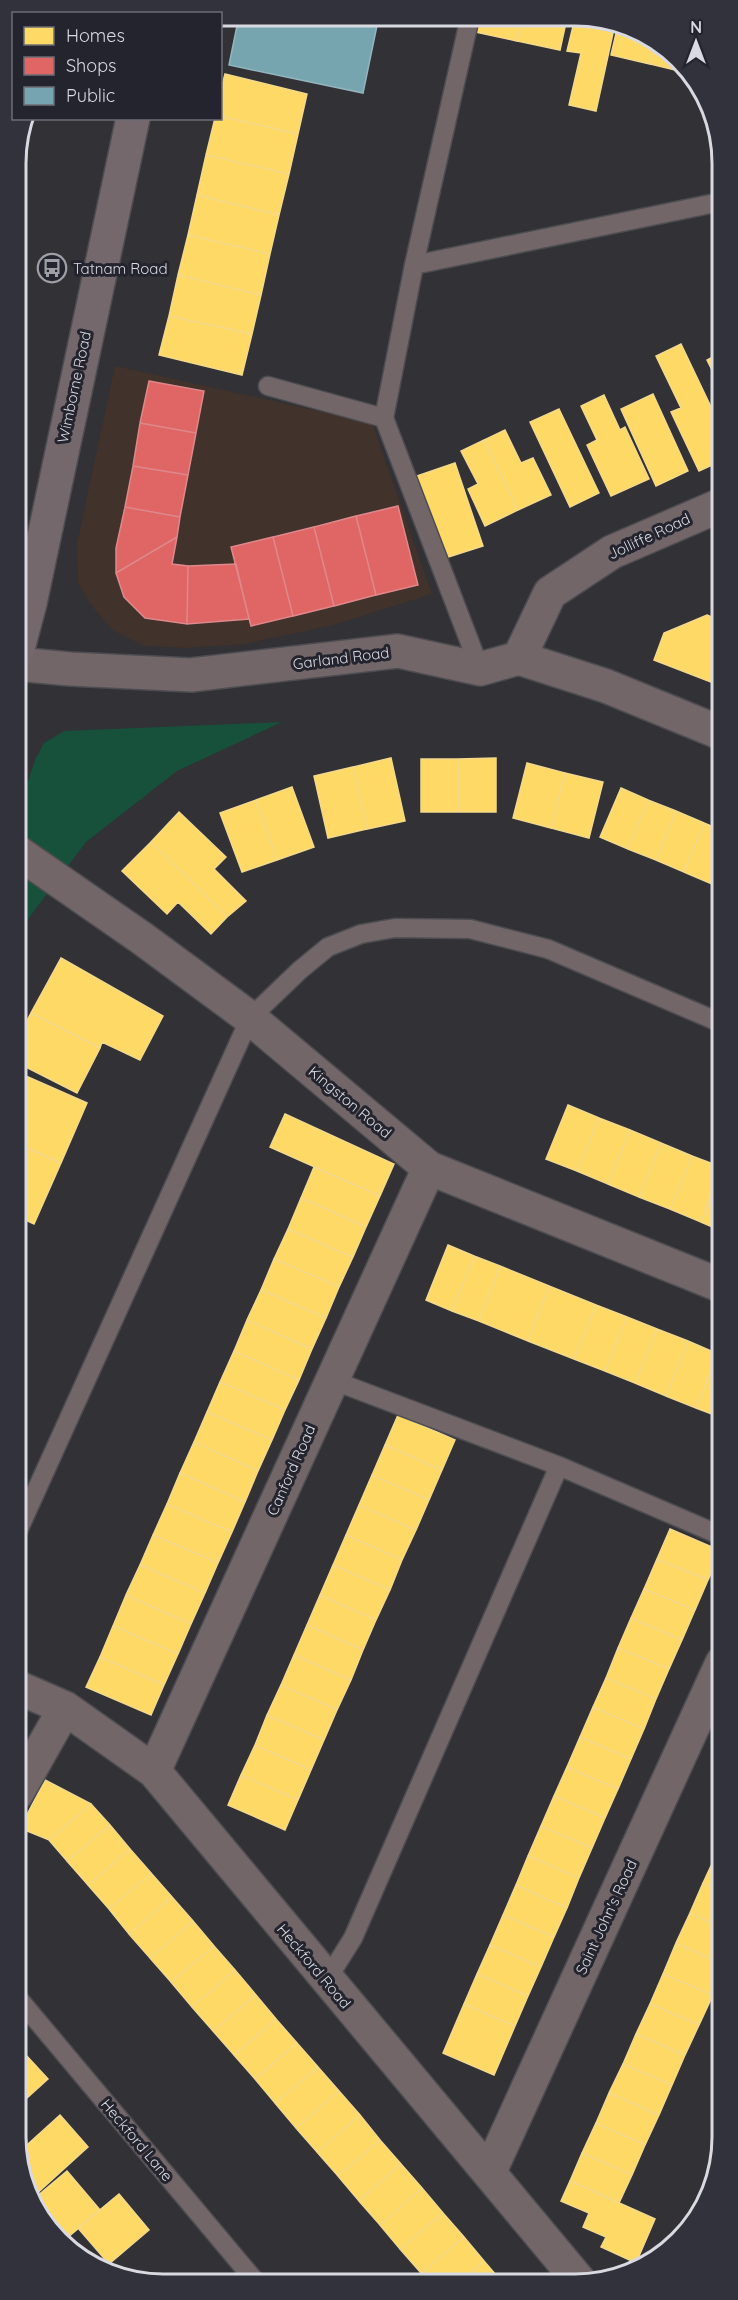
<svg xmlns="http://www.w3.org/2000/svg" width="738" height="2300" viewBox="0 0 738 2300" font-family="Quicksand,sans-serif">
<style>
.commercial{fill:#41322b}
.green{fill:#17503b}
.homes{fill:#ffd966;stroke:#f4d98b;stroke-width:1.5}
.shops{fill:#e06666;stroke:#de888b;stroke-width:1.5}
.public{fill:#76a5af;stroke:#94b5be;stroke-width:1.5}
.lines{fill:none;stroke-linecap:round;stroke-linejoin:round}
.lane-casing{stroke:#4d4d51;stroke-width:21}
.street-casing{stroke:#4d4d51;stroke-width:36}
.secondary-casing{stroke:#4d4d51;stroke-width:36}
.lane{stroke:#726669;stroke-width:18}
.street{stroke:#726669;stroke-width:33}
.secondary{stroke:#75686d;stroke-width:33}
.labels{text-anchor:middle;dominant-baseline:central;stroke-width:6;stroke-linejoin:round;paint-order:stroke}
.poi-label{font-size:15px;fill:#d9d9e1;stroke:#24242f;text-anchor:start}
.street-label{font-size:15px;fill:#d9d9e1;stroke:#24242f}
.rim{fill:none;stroke:#d9d9e1;stroke-width:3}
</style>
<rect width="100%" height="100%" fill="#313136"/>
<path class="commercial" d="M115,366L372,423L432,594L333,625L245,644L186,648L144,646L114,631L94,609L78,583L77,543Z"/>
<path class="green" d="M282,722L177,771L86,842L16,935V817L35,760L44,743L64,731Z"/>
<path class="homes" d="M478,17H522L517,41L475,32Z
M522,17L567,18L560,50L517,41Z
M575,18H604L615,24L596,111L569,105L581,53L567,51Z
M618,25L654,45L650,64L611,55Z
M654,45L680,59L687,73L650,64Z
M225,74L307,94L298,134L220,116V94Z
M220,116L298,134L289,174L206,155L215,118H220Z
M206,155L289,174L279,215L197,195Z
M197,195L279,215L270,254L188,235Z
M188,235L270,254L261,295L178,275Z
M178,275L261,295L252,334L169,316Z
M169,316L252,334L242,375L159,355Z
M681,344L721,428V461L699,471L671,412L681,408L656,356Z
M720,353L721,388L707,360Z
M721,390V411L712,394Z
M653,394L688,471L656,486L621,409Z
M604,395L620,430L625,427L649,479L611,496L587,445L597,440L581,406Z
M559,409L599,493L570,507L530,422Z
M505,430L521,463L533,458L551,495L518,510L484,440Z
M484,440L518,510L485,526L468,489L478,484L461,451Z
M455,463L483,546L442,559L414,477Z
M707,615L721,621V686L654,660L664,633Z
M391,758L405,821L367,829L353,767Z
M496,758V812H459L458,759Z
M421,759H458L459,812H421Z
M527,763L565,773L551,828L513,818Z
M353,767L367,829L328,838L314,776Z
M565,773L603,782L589,838L551,828Z
M292,787L314,847L277,860L256,800Z
M621,788L648,800L628,849L600,837Z
M256,800L277,860L242,872L220,813Z
M648,800L676,811L656,860L628,849Z
M676,811L704,823L684,872L656,860Z
M179,812L226,857L214,869L246,901L227,917L151,842Z
M704,823L721,830V862L712,884L684,872Z
M151,842L227,917L211,934L178,902L167,914L122,871Z
M721,862V887L712,884Z
M61,958L163,1016L140,1060L102,1042L100,1048L31,1013Z
M31,1013L100,1048L77,1093L16,1062V1042Z
M19,1073L87,1103L61,1163L17,1144Z
M568,1105L599,1118L577,1171L546,1159Z
M285,1114L394,1164L380,1196L270,1147Z
M599,1118L630,1130L608,1184L577,1171Z
M630,1130L661,1143L639,1197L608,1184Z
M661,1143L692,1156L670,1209L639,1197Z
M17,1144L61,1163L34,1224L17,1216Z
M692,1156L721,1167L701,1222L670,1209Z
M314,1167L380,1196L366,1227L301,1198Z
M722,1173V1231L701,1222Z
M301,1198L366,1227L353,1257L288,1229Z
M288,1229L353,1257L339,1287L274,1259Z
M448,1245L474,1256L452,1311L426,1300Z
M474,1256L500,1266L479,1321L452,1311Z
M274,1259L339,1287L326,1318L261,1290Z
M500,1266L549,1286L528,1341L479,1321Z
M549,1286L596,1305L574,1359L528,1341Z
M261,1290L326,1318L312,1349L247,1320Z
M596,1305L627,1317L605,1371L574,1359Z
M627,1317L657,1329L635,1383L605,1371Z
M247,1320L312,1349L299,1380L234,1351Z
M657,1329L688,1341L666,1396L635,1383Z
M688,1341L718,1354L696,1408L666,1396Z
M234,1351L299,1380L285,1410L220,1382Z
M718,1354L722,1356V1418L696,1408Z
M220,1382L285,1410L272,1440L207,1412Z
M207,1412L272,1440L258,1471L194,1442Z
M398,1415L455,1440L442,1470L385,1445Z
M194,1442L258,1471L245,1502L180,1473Z
M385,1445L442,1470L429,1500L372,1475Z
M180,1473L245,1502L232,1532L167,1504Z
M372,1475L429,1500L416,1530L359,1505Z
M167,1504L232,1532L218,1563L153,1535Z
M359,1505L416,1530L402,1560L346,1535Z
M670,1529L721,1551L708,1580L657,1559Z
M153,1535L218,1563L205,1593L140,1565Z
M346,1535L402,1560L390,1590L333,1565Z
M657,1559L708,1580L695,1610L644,1589Z
M140,1565L205,1593L191,1624L126,1595Z
M333,1565L390,1590L376,1620L320,1595Z
M644,1589L695,1610L682,1640L631,1618Z
M126,1595L191,1624L178,1654L113,1626Z
M320,1595L376,1620L363,1650L307,1625Z
M631,1618L682,1640L669,1669L618,1648Z
M307,1625L363,1650L351,1680L294,1655Z
M113,1626L178,1654L164,1685L100,1657Z
M618,1648L669,1669L656,1699L606,1678Z
M294,1655L351,1680L337,1710L281,1685Z
M100,1657L164,1685L151,1715L86,1687Z
M606,1678L656,1699L644,1729L593,1707Z
M281,1685L337,1710L324,1740L267,1715Z
M593,1707L644,1729L631,1759L580,1737Z
M267,1715L324,1740L311,1770L255,1745Z
M580,1737L631,1759L618,1789L567,1767Z
M255,1745L311,1770L298,1800L241,1775Z
M567,1767L618,1789L605,1818L554,1796Z
M241,1775L298,1800L285,1830L228,1805Z
M45,1780L91,1804L49,1840L20,1828Z
M554,1796L605,1818L592,1848L541,1826Z
M91,1804L110,1825L67,1861L49,1840Z
M110,1825L130,1849L88,1885L67,1861Z
M541,1826L592,1848L579,1878L528,1856Z
M722,1841V1855L717,1853Z
M130,1849L151,1873L109,1909L88,1885Z
M717,1853L722,1855V1891L703,1883Z
M528,1856L579,1878L567,1908L516,1885Z
M151,1873L172,1897L129,1934L109,1909Z
M703,1883L722,1891V1928L690,1913Z
M516,1885L567,1908L554,1937L503,1915Z
M172,1897L193,1921L150,1958L129,1934Z
M690,1913L722,1928V1964L676,1943Z
M503,1915L554,1937L541,1967L490,1945Z
M193,1921L214,1946L171,1982L150,1958Z
M676,1943L722,1964V1973L713,1995L663,1974Z
M490,1945L541,1967L528,1996L477,1974Z
M214,1946L235,1970L192,2007L171,1982Z
M235,1970L256,1995L213,2031L192,2007Z
M477,1974L528,1996L515,2026L464,2004Z
M663,1974L713,1995L699,2025L650,2004Z
M256,1995L276,2019L234,2055L213,2031Z
M464,2004L515,2026L494,2075L443,2053Z
M650,2004L699,2025L685,2055L636,2034Z
M276,2019L297,2043L255,2079L234,2055Z
M636,2034L685,2055L672,2085L623,2064Z
M297,2043L318,2067L275,2103L255,2079Z
M25,2054L48,2079L18,2106V2061Z
M623,2064L672,2085L659,2115L609,2093Z
M318,2067L339,2091L296,2128L275,2103Z
M339,2091L360,2115L317,2152L296,2128Z
M609,2093L659,2115L645,2145L596,2123Z
M60,2115L88,2147L34,2196L18,2166V2153Z
M360,2115L380,2140L338,2176L317,2152Z
M596,2123L645,2145L632,2175L582,2153Z
M380,2140L401,2164L359,2201L338,2176Z
M582,2153L632,2175L619,2203L570,2181Z
M401,2164L422,2188L380,2225L359,2201Z
M67,2171L100,2210L61,2243L35,2198Z
M570,2181L655,2219L636,2263L601,2247L606,2237L583,2227L589,2213L561,2201Z
M422,2188L443,2213L400,2249L380,2225Z
M119,2194L149,2230L109,2264L78,2228Z
M443,2213L464,2237L421,2273L400,2249Z
M464,2237L484,2261L460,2282H429L421,2273Z
M484,2261L502,2282H460Z"/>
<path class="shops" d="M149,381L204,391L196,433L140,423Z
M140,423L196,433L188,475L133,466Z
M133,466L188,475L180,517L125,507Z
M398,506L418,585L376,595L356,516Z
M125,507L180,517L177,537L116,573V548Z
M356,516L376,595L334,606L314,527Z
M314,527L334,606L293,616L273,537Z
M177,537L172,564L188,566L187,624L145,618L124,597L116,573Z
M273,537L293,616L251,626L231,547Z
M236,564L249,619L187,624L188,566Z"/>
<path class="public" d="M239,16H379L363,93L229,65Z
M408,17H453L451,25Z"/>
<g class="lines">
<g class="lane-casing">
<path id="lane" d="M470,17L414,265L384,418L480,669
M414,265L720,202
M268,386L384,418
M332,1380L559,1466L722,1536
M17,1533L250,1018L300,970L328,947L361,934L395,928L470,929L548,949L721,1023
M326,1981L353,1938L559,1466
M18,1998L256,2282"/>
</g>
<g class="street-casing">
<path id="street" d="M519,658L550,593L612,552L721,505
M16,664L70,669L191,675L398,651L480,669L519,658L606,686L721,733
M16,851L143,939L250,1018L429,1168L722,1286
M17,1687L65,1708L154,1771L580,2282
M154,1771L429,1168
M17,1793L65,1708
M490,2171L722,1663"/>
</g>
<g class="secondary-casing">
<path id="secondary" d="M16,656L30,603L133,118"/>
</g>
<use href="#lane" class="lane"/>
<use href="#street" class="street"/>
<use href="#secondary" class="secondary"/>
</g>
<defs>
<g id="bus-ring" transform="scale(1.5)"><circle r="9.5" fill="#24242f" stroke="#9e9ea5" stroke-width="1.5"/><path d="M-5-6H5V4H4V6H2V4H-2V6H-4V4H-5ZM-3.5-4V0h7V-4ZM-3.5 1.2v1.5H-2V1.2ZM2 1.2v1.5H3.5V1.2Z" fill="#9e9ea5"/></g>
</defs>
<g fill-rule="evenodd">
<use href="#bus-ring" x="52" y="268"/>
</g>
<g class="labels">
<g class="poi-label">
<text x="73" y="268">Tatnam Road</text>
</g>
<g class="street-label">
<text transform="translate(74 387) rotate(-78)">Wimborne Road</text>
<text transform="translate(649 536) rotate(-25)">Jolliffe Road</text>
<text transform="translate(341 658) rotate(-7)">Garland Road</text>
<text transform="translate(350 1102) rotate(40)">Kingston Road</text>
<text transform="translate(291 1470) rotate(-66)">Canford Road</text>
<text transform="translate(606 1917) rotate(-65)">Saint John's Road</text>
<text transform="translate(314 1966) rotate(50)">Heckford Road</text>
<text transform="translate(137 2140) rotate(50)">Heckford Lane</text>
</g>
</g>
<path d="M0 0H738V2300H0ZM163 26H575A137 137 0 0 1 712 163V2137A137 137 0 0 1 575 2274H163A137 137 0 0 1 26 2137V163A137 137 0 0 1 163 26Z" fill="#32323d" fill-rule="evenodd"/>
<path class="rim" d="M163 26H575A137 137 0 0 1 712 163V2137A137 137 0 0 1 575 2274H163A137 137 0 0 1 26 2137V163A137 137 0 0 1 163 26Z"/>
<rect x="12" y="12" width="210" height="108" fill="#24242f" stroke="#6c6c76" stroke-width="1.5"/>
<rect x="24" y="27" width="30" height="18" fill="#ffd966" stroke="#6c6c76" stroke-width="1.5"/>
<text x="66" y="42" font-size="18" fill="#d9d9e1">Homes</text>
<rect x="24" y="57" width="30" height="18" fill="#e06666" stroke="#6c6c76" stroke-width="1.5"/>
<text x="66" y="72" font-size="18" fill="#d9d9e1">Shops</text>
<rect x="24" y="87" width="30" height="18" fill="#76a5af" stroke="#6c6c76" stroke-width="1.5"/>
<text x="66" y="102" font-size="18" fill="#d9d9e1">Public</text>
<g transform="translate(696 42)" stroke="#24242f" stroke-width="4.5" paint-order="stroke">
<path d="M0-4.5L10 22L0 15L-10 22Z" fill="#d9d9e1"/>
<text y="-9" font-size="16" font-weight="bold" text-anchor="middle" fill="#d9d9e1">N</text>
</g>
</svg>
